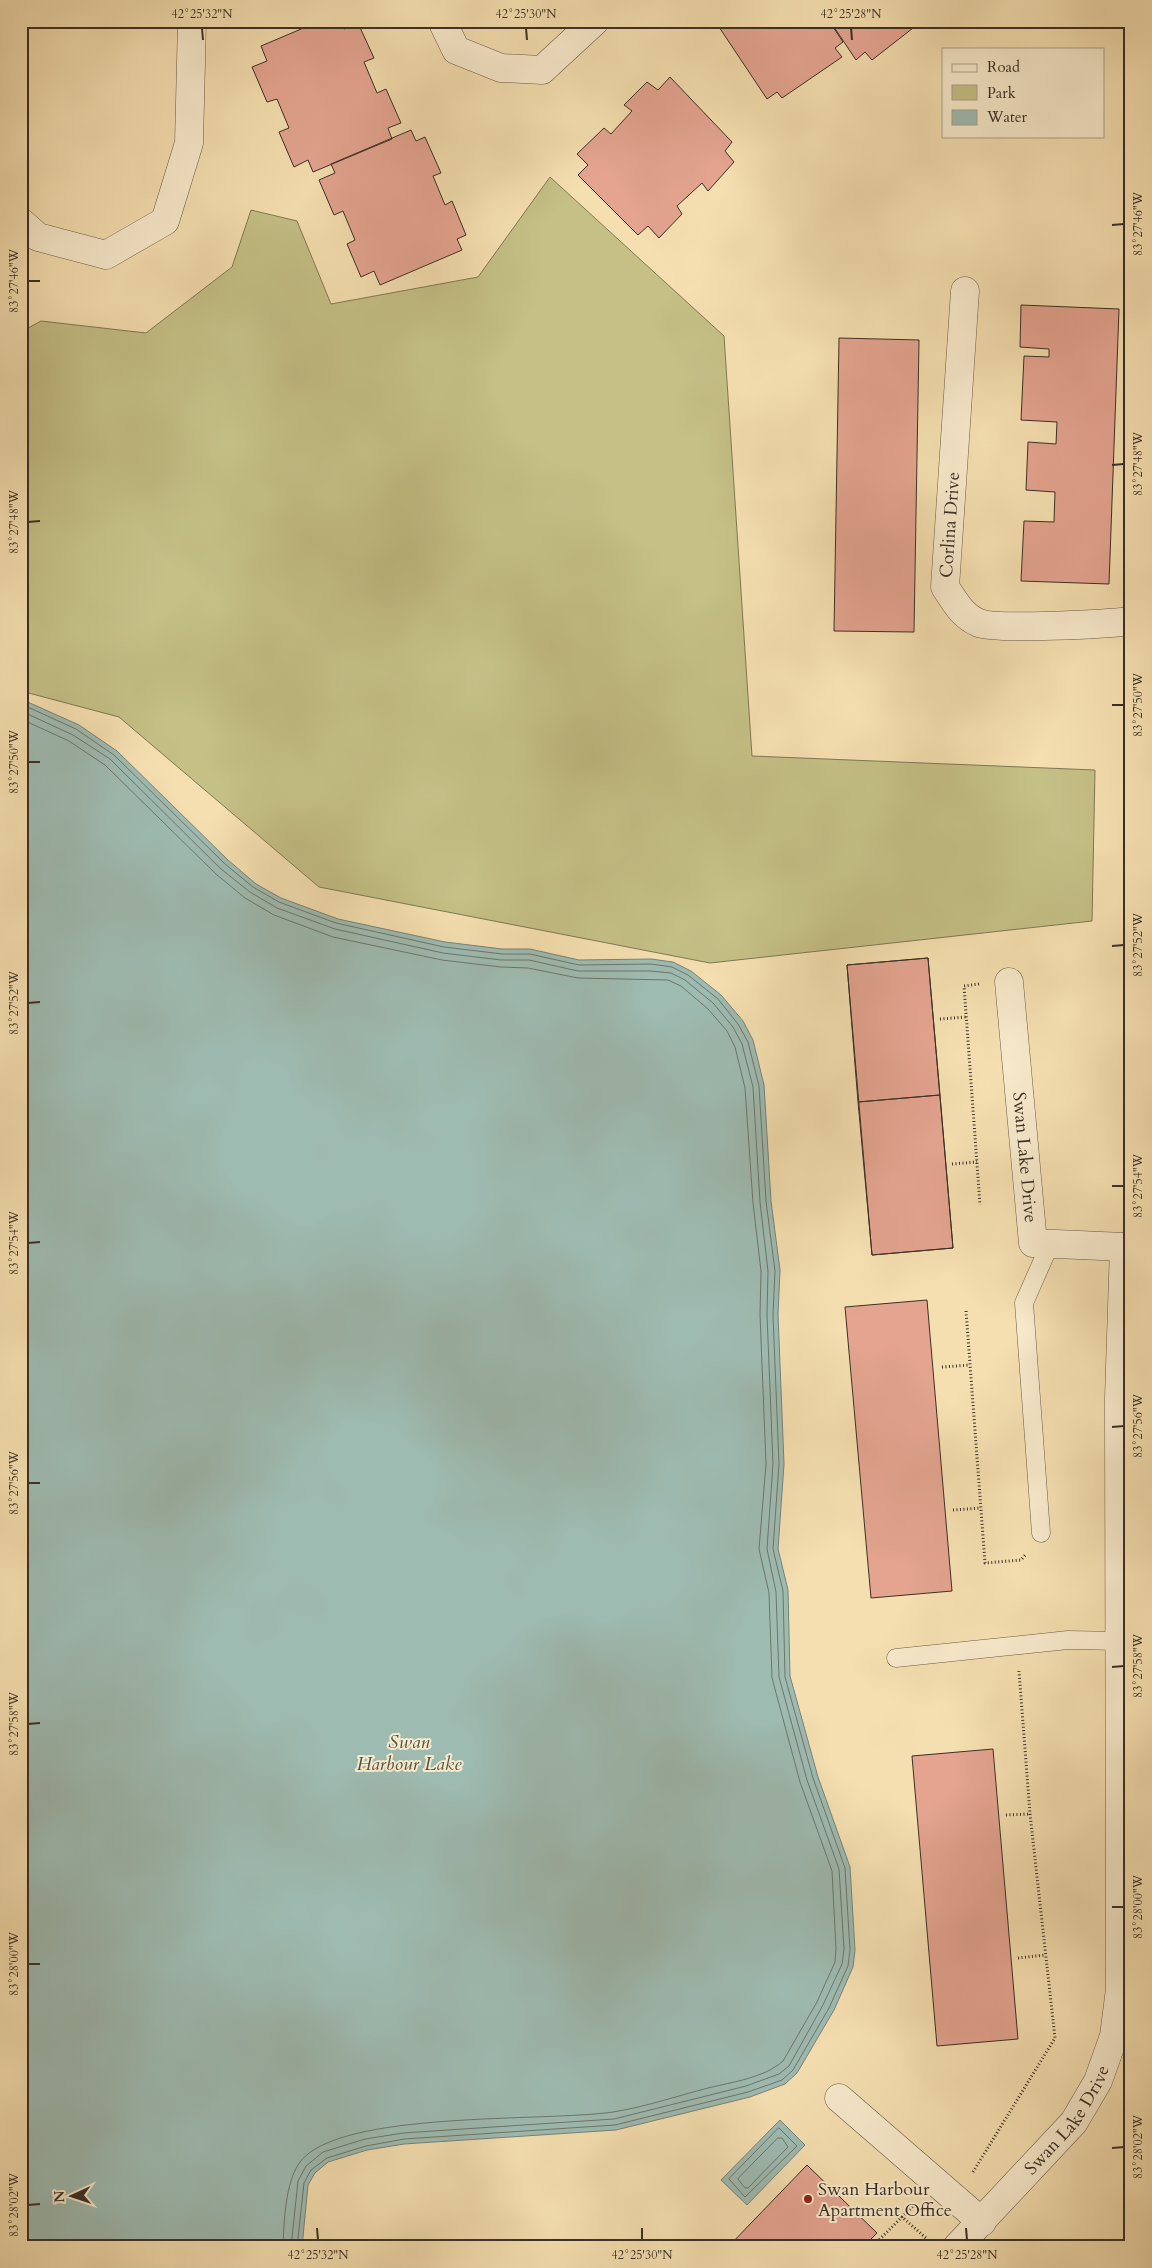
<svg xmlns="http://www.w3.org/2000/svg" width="1152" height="2268" viewBox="0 0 1152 2268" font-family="Cardo,serif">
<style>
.green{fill:#c4c086;stroke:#7f7856}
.water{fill:#9ebbb2;stroke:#76837a}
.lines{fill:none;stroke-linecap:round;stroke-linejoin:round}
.shore{stroke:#6c766c;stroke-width:1}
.building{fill:#e4a490;stroke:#3a3026}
.lane-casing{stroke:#695c48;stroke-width:19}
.street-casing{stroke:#695c48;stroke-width:29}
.path{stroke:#3a3026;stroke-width:3;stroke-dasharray:1 2.5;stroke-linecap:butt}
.lane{stroke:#f8eacc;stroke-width:18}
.street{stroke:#f8eacc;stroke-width:28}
.ticks{fill:none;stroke:#3a3026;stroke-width:2}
.poi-dot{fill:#8f2418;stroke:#f8eacc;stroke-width:2}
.labels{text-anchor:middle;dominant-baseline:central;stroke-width:4;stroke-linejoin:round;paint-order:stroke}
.street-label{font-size:18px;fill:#3a3026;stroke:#f8eacc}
.poi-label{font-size:18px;fill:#3a3026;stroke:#f8eacc;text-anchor:start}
.water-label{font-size:19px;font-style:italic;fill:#535349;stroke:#f8eacc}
.neatline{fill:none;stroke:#3a3026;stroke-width:2}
.ticks-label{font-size:12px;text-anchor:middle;fill:#3a3026}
</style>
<rect width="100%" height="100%" fill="#f5dfb0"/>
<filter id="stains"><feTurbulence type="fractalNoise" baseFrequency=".004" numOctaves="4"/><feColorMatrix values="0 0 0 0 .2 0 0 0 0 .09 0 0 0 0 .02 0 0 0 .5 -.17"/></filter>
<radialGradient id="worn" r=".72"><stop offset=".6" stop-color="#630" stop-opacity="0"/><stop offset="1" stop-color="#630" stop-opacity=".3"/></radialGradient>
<path class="green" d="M550,177L724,336L752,756L1095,770L1092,921L710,963L319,887L119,717L21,691V332L41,321L146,333L232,267L251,210L297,221L331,304L478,277Z"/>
<path class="water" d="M21,699L79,725L117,751L228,860L256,884L281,898L338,919L445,942L502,949H530L579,960L651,959L673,962L691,971L721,995L743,1021L753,1040L764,1085L771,1201L780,1270L778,1314L784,1464L778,1549L788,1590L790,1676L818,1777L850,1867L855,1950L853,1967L834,2010L797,2073L785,2084L750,2097L616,2130L404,2144L367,2150L328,2162L315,2173L308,2185L302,2247H21Z
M780,2120L805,2145L747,2205L721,2180Z"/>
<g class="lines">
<path class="shore" d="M21,704L76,729L114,755L225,864L253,887L279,902L336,923L444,947L502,954H530L579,965L651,964L672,967L688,975L718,999L738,1024L748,1042L759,1086L766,1201L775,1271L773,1315L779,1464L773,1549L783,1591L785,1677L813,1778L845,1868L850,1950L848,1966L829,2008L793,2070L782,2080L748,2092L615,2125L404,2139L366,2146L327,2158L311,2170L304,2183L297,2247
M21,711L73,735L110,759L221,869L250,892L277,908L335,929L443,953L501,960H529L578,971H650L671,973L685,980L713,1003L733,1027L742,1044L753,1087L760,1202L768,1271L767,1315L773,1464L767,1549L776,1592L779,1677L807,1780L839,1869L844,1949L842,1964L823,2005L789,2066L779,2074L746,2086L614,2119L403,2133L365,2139L323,2152L306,2166L298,2181L291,2247
M21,719L69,741L105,765L216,874L245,898L274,915L333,937L442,960L501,967L528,968L578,978L668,980L681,986L708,1009L727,1031L735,1047L745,1088L753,1203L761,1271L760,1315L766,1464L759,1549L769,1593L772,1678L800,1782L832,1871L836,1949L835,1962L817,2002L783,2061C764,2078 732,2082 708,2088C677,2096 645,2107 613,2112C546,2122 339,2110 300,2162C285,2182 284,2223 283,2247
M779,2128L797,2146L745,2197L729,2179Z
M778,2138H782L788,2147L748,2188H745L738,2179Z"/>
</g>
<path class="building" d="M320,21H341L344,29L358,23L374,58L364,62L377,93L386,89L401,123L388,128L392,139L313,172L308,160L294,167L279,132L289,128L277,99L267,102L252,67L267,61L261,46Z
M715,21H829L843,42L835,48L842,57L782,98L777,92L767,99Z
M830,21H922L872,60L865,52L856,60Z
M670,77L732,142L725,151L734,162L708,191L702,183L677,206L682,214L659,238L648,226L638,235L578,175L588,165L577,154L604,128L611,134L632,111L624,105L647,82L658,90Z
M411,130L416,141L425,137L441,173L433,176L445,205L452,201L466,235L457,239L462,250L380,285L374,271L361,277L347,244L355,240L343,211L334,215L319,180L335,173L331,164Z
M1021,305L1119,309L1109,584L1021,581L1024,521L1054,522L1055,492L1026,490L1028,442L1056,444L1057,422L1021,420L1024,356L1049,357V349L1020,347Z
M839,338L919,340L914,632L834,631Z
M928,958L953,1248L872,1255L847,965Z
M928,958L940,1095L858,1102L847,965Z
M940,1095L953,1248L872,1255L858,1102Z
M927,1300L952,1591L871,1598L845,1307Z
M993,1749L1018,2039L937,2046L912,1756Z
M807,2165L877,2233L863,2247H826L824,2245L822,2247H728Z"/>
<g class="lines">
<g class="lane-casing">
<path id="lane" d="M1041,1533L1024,1303L1050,1244
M896,1658L1068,1640L1121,1641"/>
</g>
<g class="street-casing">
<g id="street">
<path d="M442,21L456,50L501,68L542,70L595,21"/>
<path d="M21,222L38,237L106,255L165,221L189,143L192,21"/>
<path d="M965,291L945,587C955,602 962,616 979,623C997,630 1107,624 1131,621"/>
<path id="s1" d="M1009,982L1033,1243L1124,1247"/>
<path d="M839,2098L982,2222"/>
<path id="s2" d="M957,2247L1074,2122L1098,2081L1114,2036L1120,1989L1119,1398L1124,1247L1131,1246"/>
</g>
</g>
<path class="path" d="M979,984L964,986L980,1205
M940,1019L966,1017
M952,1164L977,1162
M966,1311L985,1563L1021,1560L1026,1554
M942,1367L969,1365
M953,1510L981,1508
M1006,1815L1030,1814
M1018,1958L1045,1955
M973,2172L1055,2038L1030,1814L1019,1671
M915,2204L902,2217L926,2238L918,2247
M872,2247L902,2217"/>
<use href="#lane" class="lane"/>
<use href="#street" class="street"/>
</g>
<path class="ticks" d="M202,28L203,40M526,28L527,40M851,28L852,40M1112,225L1124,224M28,281H40M1112,465L1124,464M28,522L40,521M1112,705H1124M28,762H40M1112,946L1124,945M28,1003L40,1002M1112,1186H1124M28,1243L40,1242M1112,1427L1124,1426M28,1483H40M1112,1667L1124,1666M28,1724L40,1723M1112,1907H1124M28,1964H40M1112,2148L1124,2147M28,2205L40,2204M317,2228L318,2240M642,2228V2240M966,2228L967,2240"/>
<circle class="poi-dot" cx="808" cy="2199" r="5"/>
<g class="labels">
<g class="street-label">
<text transform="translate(950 525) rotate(-86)">Corlina Drive</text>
<text stroke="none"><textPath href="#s1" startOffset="176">Swan Lake Drive</textPath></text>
<text stroke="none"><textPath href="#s2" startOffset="169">Swan Lake Drive</textPath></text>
</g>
<g class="poi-label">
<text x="818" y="2189">Swan Harbour<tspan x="818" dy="21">Apartment Office</tspan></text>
</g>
<g class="water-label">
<text x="409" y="1742">Swan<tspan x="409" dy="22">Harbour Lake</tspan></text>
</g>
</g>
<rect width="1152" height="2268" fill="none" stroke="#f5dfb0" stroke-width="55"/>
<rect x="942" y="48" width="162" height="90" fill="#f8eacc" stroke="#aca08a"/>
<rect x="952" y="64" width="25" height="8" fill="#f8eacc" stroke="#aca08a"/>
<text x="987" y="72" font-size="15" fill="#3a3026">Road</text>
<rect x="952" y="85" width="25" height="15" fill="#c4c086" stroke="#aca08a"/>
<text x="987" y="98" font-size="15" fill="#3a3026">Park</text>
<rect x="952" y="110" width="25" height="15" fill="#9ebbb2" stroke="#aca08a"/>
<text x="987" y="122" font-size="15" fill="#3a3026">Water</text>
<g transform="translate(72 2196) rotate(267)" stroke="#f8eacc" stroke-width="4" paint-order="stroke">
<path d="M0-4L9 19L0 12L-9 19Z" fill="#3a3026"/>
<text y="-8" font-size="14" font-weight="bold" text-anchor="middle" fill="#3a3026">N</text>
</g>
<rect x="28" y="28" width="1096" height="2212" class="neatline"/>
<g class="ticks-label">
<text x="202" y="18">42°25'32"N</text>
<text x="526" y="18">42°25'30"N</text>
<text x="851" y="18">42°25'28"N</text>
<text transform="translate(1138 224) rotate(-90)" y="4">83°27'46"W</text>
<text transform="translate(14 281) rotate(-90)" y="4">83°27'46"W</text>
<text transform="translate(1138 464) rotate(-90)" y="4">83°27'48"W</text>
<text transform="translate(14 522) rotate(-90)" y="4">83°27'48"W</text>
<text transform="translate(1138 705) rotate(-90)" y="4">83°27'50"W</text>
<text transform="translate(14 762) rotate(-90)" y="4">83°27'50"W</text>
<text transform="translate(1138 945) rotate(-90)" y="4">83°27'52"W</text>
<text transform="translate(14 1003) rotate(-90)" y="4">83°27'52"W</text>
<text transform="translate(1138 1186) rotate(-90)" y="4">83°27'54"W</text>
<text transform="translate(14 1243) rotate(-90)" y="4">83°27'54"W</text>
<text transform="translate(1138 1426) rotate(-90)" y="4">83°27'56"W</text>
<text transform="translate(14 1483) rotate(-90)" y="4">83°27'56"W</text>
<text transform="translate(1138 1666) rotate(-90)" y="4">83°27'58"W</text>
<text transform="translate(14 1724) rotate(-90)" y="4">83°27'58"W</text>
<text transform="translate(1138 1907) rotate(-90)" y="4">83°28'00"W</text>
<text transform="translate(14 1964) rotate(-90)" y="4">83°28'00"W</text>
<text transform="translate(1138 2147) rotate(-90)" y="4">83°28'02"W</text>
<text transform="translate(14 2205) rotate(-90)" y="4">83°28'02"W</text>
<text x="318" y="2259">42°25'32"N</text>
<text x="642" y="2259">42°25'30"N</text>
<text x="967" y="2259">42°25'28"N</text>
</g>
<rect width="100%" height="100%" filter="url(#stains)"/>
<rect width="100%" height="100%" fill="url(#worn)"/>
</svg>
